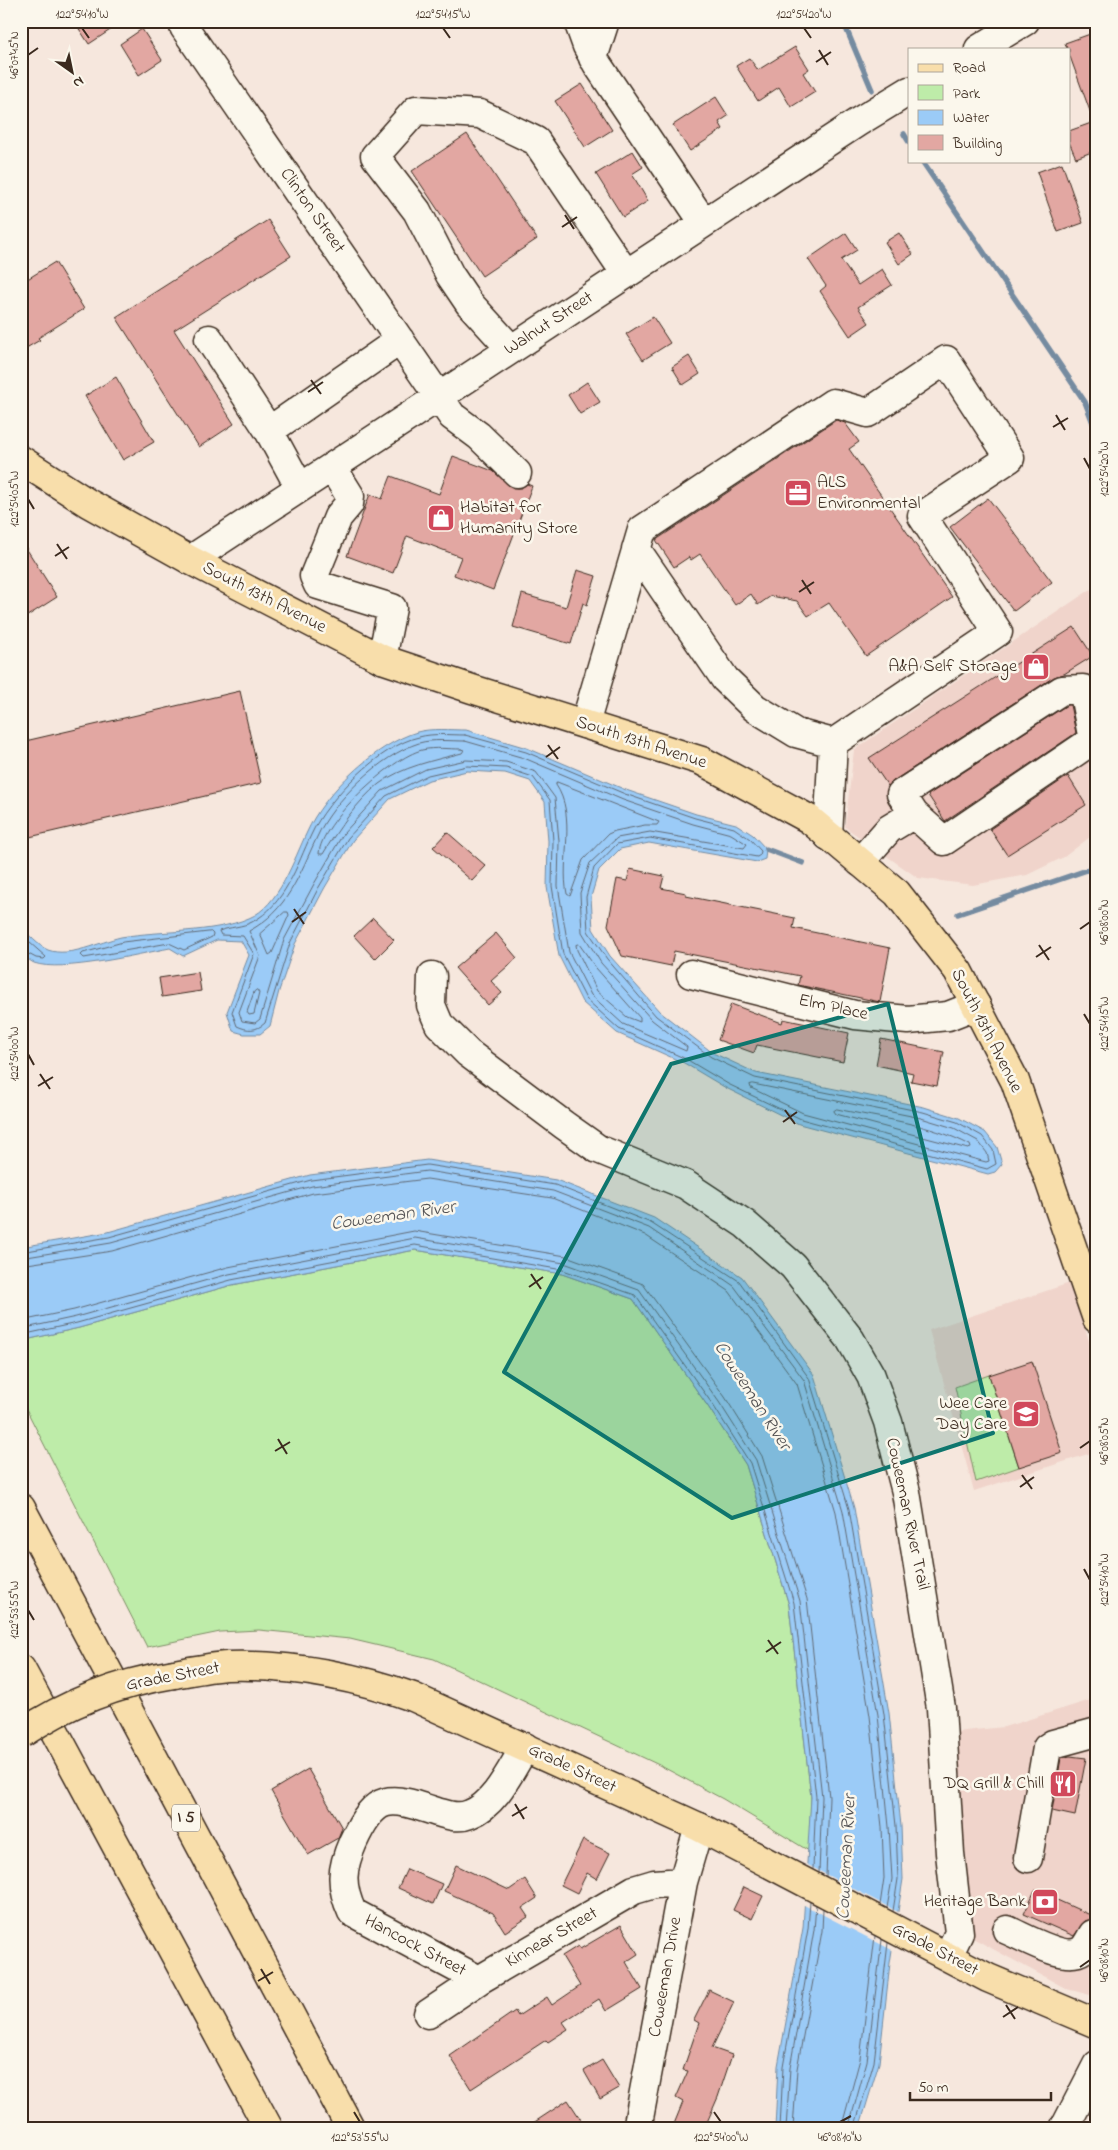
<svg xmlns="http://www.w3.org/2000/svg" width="1118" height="2150" viewBox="0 0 1118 2150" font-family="'Indie Flower',sans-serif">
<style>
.built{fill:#f0d4cb}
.green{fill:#beeca9;stroke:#7c8b64}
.water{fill:#9bcbf7;stroke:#758ba0}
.pier{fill:#f6e7dd}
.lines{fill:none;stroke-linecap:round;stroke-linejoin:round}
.shore{stroke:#616a75;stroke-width:1}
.stream{stroke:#758ba0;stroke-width:5.5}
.building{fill:#e2a7a2;stroke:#3b2a1e}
.minor-casing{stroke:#3b2a1e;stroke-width:31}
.major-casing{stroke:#3b2a1e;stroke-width:31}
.highway-casing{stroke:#3b2a1e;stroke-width:31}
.minor{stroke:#fbf7ec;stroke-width:28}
.major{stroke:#f8deab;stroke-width:28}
.highway{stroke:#f8deab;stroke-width:28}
.major-bridge-casing{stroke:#3b2a1e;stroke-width:31;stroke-linecap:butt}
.major-bridge{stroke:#f8deab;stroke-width:28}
.marked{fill:#0f766e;fill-opacity:0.2;stroke:#0f766e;stroke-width:4;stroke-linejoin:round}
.ticks{fill:none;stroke:#3b2a1e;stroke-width:2}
.labels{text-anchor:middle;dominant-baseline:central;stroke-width:5;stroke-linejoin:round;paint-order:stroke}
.shield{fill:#fbf7ec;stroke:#75685c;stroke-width:1}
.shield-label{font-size:16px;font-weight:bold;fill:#3b2a1e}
.street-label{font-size:18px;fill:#3b2a1e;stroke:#fbf7ec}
.poi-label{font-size:18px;fill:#3b2a1e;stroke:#fbf7ec;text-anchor:end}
.water-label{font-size:19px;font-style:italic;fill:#535254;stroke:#fbf7ec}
.neatline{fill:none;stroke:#3b2a1e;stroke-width:2}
.ticks-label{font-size:12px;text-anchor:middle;fill:#3b2a1e}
</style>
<rect width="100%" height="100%" fill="#f6e7dd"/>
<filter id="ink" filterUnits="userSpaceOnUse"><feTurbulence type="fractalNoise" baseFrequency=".02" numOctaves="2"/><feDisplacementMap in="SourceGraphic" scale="10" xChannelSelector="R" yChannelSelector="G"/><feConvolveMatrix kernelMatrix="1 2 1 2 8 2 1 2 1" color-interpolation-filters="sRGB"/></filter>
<g filter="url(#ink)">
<path class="built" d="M1097,585V825L1090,837L1064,857L1027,875L973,885L918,878L845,827L854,750Z
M1070,1283L1097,1365V1451L974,1491L929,1330Z
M1097,1698V1994L1090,1995L1067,1989L969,1936L971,1911L955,1732L1004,1727Z"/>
<path class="green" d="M415,1250L562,1274L633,1299L709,1408L746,1465L789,1605L811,1797L809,1851L723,1799L659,1765L434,1659L350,1639L259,1630L220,1632L147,1647L21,1399V1341L79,1328L232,1285Z
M989,1375L1019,1467L976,1482L955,1387Z"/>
<path class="water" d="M466,730L527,748L626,790L696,814L736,824L753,835L766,849L765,859L757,862L649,843L620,849L599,870L591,897L593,929L610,956L660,1012L713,1053L756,1073L924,1107L959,1118L985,1132L997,1147L1002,1164L995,1172L988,1174L799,1124L726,1088L684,1063L617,1033L582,1002L559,956L547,887L548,841L545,802L530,781L505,773L467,771L429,780L390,799L353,840L324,889L295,944L279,991L270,1026L260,1034H244L233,1031L227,1012L249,955L241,941L217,940L183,956L170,948C139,954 62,973 34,963C30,961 25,957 21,954V928C29,934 38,946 48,950C70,958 99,942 121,937C161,930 212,934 249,918C279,906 294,859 307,832C324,793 376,744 417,732C431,728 451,730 466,730Z
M427,1160L556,1180L654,1218L742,1277L814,1375L854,1508L889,1713L901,1826L903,1879L890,1963L879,2063L859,2129H775L778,2066L803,1928L811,1797L789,1605L746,1465L709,1408L633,1299L562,1274L415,1250L232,1285L79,1328L21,1341V1247L108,1232L310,1175Z"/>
<path class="pier" d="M806,1864L900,1913L894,1951L802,1904Z"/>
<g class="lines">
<path class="shore" d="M465,735L526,752L625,794L695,818L734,828L750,839L761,851L760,855L757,857L650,838L617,844L594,868L586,897L588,931L607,959L656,1016L711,1057L755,1078L923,1112L957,1122L982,1136L993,1150L996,1164L987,1169L801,1119L728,1084L686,1059L619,1029L586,999L563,954L552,886L553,841L550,800L533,777L506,768L467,766L428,775L386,796L348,838L319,887L290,943L265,1023C256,1031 248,1031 237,1026L232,1012L254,954L243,936L221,935L219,931C229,927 243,927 252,922C285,905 297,865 311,835C327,799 381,745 419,737C433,733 451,735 465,735Z
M465,741L524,758L623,800L693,824L731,834L747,844L744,848L650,832L617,838L590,863L580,893L582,932L601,963L652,1020L687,1047L686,1051L623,1024L591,995L569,952L558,886L559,841L555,798L536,772L506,762L466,760L426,769L382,791L343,834L314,884L284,940L260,1019L255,1023L242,1021L239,1012L260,956L249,931C288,910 299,875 317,837C333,801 381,755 419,743C432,739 451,741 465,741Z
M461,749L464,750L462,753C435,760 401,767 379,784C358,800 336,832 323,854H319C320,823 392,757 422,750C434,747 449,749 461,749Z
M557,782L659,822L657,825H645L615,831L608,834L583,860L570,896L567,894C560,860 577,816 556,785Z
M285,912H288L289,915L272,953L269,955L260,934Z
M211,932L213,934L212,937L184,950L169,943L84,958L81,955L83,953L123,942Z
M21,935L46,957L44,959L36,958L21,950
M579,944L596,968L640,1018V1022L627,1017L597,991L577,950L576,945Z
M257,990L259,993L254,1014L249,1015L247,1012L254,992Z
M753,1084L921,1118L954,1128L978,1141L987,1153L989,1161L986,1162L803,1113L751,1088L750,1085Z
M837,1109C882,1119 928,1123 970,1145L971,1148L968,1149L836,1114L834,1111Z
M21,1252L109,1237L311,1180L427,1165L555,1185L651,1223L739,1281L809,1378L849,1509L884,1714L896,1826L898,1879L893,1911
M21,1258L111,1243L312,1186L427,1171L553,1191L649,1228L734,1286L804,1380L843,1511L878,1715L889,1827L892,1879L887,1908
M21,1265L112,1251L313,1193L427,1179L552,1198L645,1235L729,1291L797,1384L836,1512L870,1716L882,1827L884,1878L880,1905
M21,1321L74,1310L228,1267L414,1231L566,1256L643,1284L725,1397L762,1456L807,1599L829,1797L826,1876
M21,1329L76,1317L229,1274L415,1238L564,1263L639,1290L719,1402L756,1460L800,1601L822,1797L819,1873
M21,1335L77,1323L231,1280L415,1245L563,1270L635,1295L713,1405L750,1463L794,1603L816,1797L813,1869
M780,2129L783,2067L808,1929L810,1902
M786,2129L790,2068L814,1930L816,1905
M793,2129L797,2069L822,1931L823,1909
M841,2129L860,2059L875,1936
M848,2129L867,2061L882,1940
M854,2129L874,2062L888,1943"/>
<path class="stream" d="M843,21L872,90
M904,134L909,142
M922,161L1085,402L1097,433
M766,849L803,863
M958,914L1093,868L1097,864"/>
</g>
<path class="building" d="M74,21H124L89,44Z
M142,29L162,60L139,75L120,44Z
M1093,33L1097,44V150L1076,158L1069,142V131L1094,122L1069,54V49H1067L1065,43Z
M795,47L809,69L803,73L815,92L791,107L779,87L758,101L736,66L749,58L758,70Z
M582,84L612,130L585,147L555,101Z
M716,97L728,116L719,122L723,129L690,151L673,125Z
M467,134L537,239L482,276L412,171Z
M633,151L643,167L632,174L648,201L623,217L596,174Z
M1062,163L1083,223L1058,232L1037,172Z
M268,220L291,256L174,330L234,424L199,447L116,317Z
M846,233L857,250L841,260L858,285L882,269L892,285L858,307L869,323L850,336L820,291L826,286L808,259Z
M899,233L913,254L899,264L885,242Z
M55,262L84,309L38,338L40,340L21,351V283Z
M653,317L670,343L643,360L626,334Z
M689,356L700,374L683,385L672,367Z
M116,377L154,442L123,460L85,396Z
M587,382L600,402L580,414L568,395Z
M836,420L845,423L859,442L849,449L952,597L866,656L829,603L808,616L797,601L771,596L758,605L751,594L735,605L700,554L691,560L689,557L674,567L656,540Z
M453,456L493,471L513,488H521L527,484L532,486L493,590L454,575L461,557L407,536L393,573L347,556L370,494L382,499L391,476L439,494Z
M988,498L1052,582L1014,611L950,527Z
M21,540L57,597L21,620Z
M577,570L596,576L587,605L583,603L571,644L513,627L522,594L566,607Z
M1074,627L1093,656L1064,674L1054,677L893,781L888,786L869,758Z
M240,691L261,783L21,839V742Z
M1067,705H1070L1076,733L945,821L928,795Z
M1068,776L1086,805L1007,855L990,829Z
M447,832L486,866L472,881L433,847Z
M630,869L664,876L661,888L686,893V896L795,918L793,928L890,948L880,1002L798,985L800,976L674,951L671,966L622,956L608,925L617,879L627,881Z
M373,918L394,940L375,959L354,936Z
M496,933L517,958L491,981L502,993L488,1005L455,968Z
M198,972L201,991L162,997L159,978Z
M731,1004L782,1023L783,1019L849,1033L843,1062L757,1045L754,1053L718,1040Z
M881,1039L944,1052L937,1086L911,1081L913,1073L876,1065Z
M1032,1361L1062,1453L1019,1467L989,1375Z
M1070,1756L1086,1758L1075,1816L1052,1811L1061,1758Z
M308,1769L342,1828L338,1838L308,1855L271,1791Z
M583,1840L610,1853L597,1879L587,1873L577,1893L561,1885Z
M456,1865L509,1890L525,1879L537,1898L522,1908L528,1917L505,1932L493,1913L444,1891Z
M407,1869L442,1884L433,1904L398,1888Z
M744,1887L763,1896L752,1919L733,1910Z
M1035,1890L1097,1918V1919L1085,1921L1074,1936L1024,1914Z
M621,1925L638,1954L626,1962L642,1989L606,2011L599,1999L563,2022L568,2029L548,2042L546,2040L471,2089L450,2056L515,2011L518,2016L547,1997L552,2005L580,1986L562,1956L578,1946L580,1949Z
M709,1990L734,2002L712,2048L732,2055L718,2097L704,2129H672L683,2102L676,2098L688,2071L683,2070L699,2023L694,2020Z
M602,2060L619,2088L600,2099L584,2071Z
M568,2100L587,2129H524Z"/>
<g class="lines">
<g class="minor-casing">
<path id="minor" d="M578,21L587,46L597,64L704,223
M184,27L452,416L479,436L517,473
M979,49L1025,21
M593,58L605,21
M209,339L269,431
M511,349L469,303L450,275L417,211L375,156L416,110L480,114L536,141L626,274
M332,467L350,496L349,504L338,517L314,576L318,585L392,608L382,659
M300,488L269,431L400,340
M636,549L725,679L755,708L796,733L833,743
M190,560L858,122L909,91
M585,724L642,530L833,403L868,413L946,360L1010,458L922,516L998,632L833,743L828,836
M860,862L889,829L914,814L944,841L1093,740L1083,689L1062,690L901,794L914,814
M691,974L855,1015L908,1020L948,1016L976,1005
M432,976L431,1005L439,1024L468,1053L564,1125L598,1149L686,1185L745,1224L793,1266L850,1339L871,1376L888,1422L906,1492L941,1708L950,1853L959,1933L948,1956
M1028,1858L1047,1748L1053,1744L1097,1732
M1007,1930C1024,1937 1065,1962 1082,1950C1086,1947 1090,1939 1093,1934
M479,1980L352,1912C340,1885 341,1869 353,1842C376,1792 389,1796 437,1812C449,1815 458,1819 470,1814C496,1804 511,1769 525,1747
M428,2014L479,1980L634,1890L654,1884L683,1882
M637,2129L683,1882L699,1827
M1064,2129L1097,2065"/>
</g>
<g class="major-casing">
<path id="major" d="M21,460L88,503L190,560L382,659L472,689L702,761L809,819L897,893L958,971L1015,1081L1097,1319
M174,1674C191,1671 210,1667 227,1666C291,1664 353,1676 413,1697L699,1827L988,1978L1097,2024"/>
</g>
<g class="highway-casing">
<path id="highway" d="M21,1508L351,2129
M21,1669L269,2129"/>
</g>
<use href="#minor" class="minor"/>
<use href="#major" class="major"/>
<use href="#highway" class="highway"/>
<g class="major-bridge-casing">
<path id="major-bridge" d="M21,1734C67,1703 119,1683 174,1674"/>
</g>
<use href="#major-bridge" class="major-bridge"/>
</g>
</g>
<path class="marked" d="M888,1004L993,1433L732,1518L504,1372L671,1064Z"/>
<path class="ticks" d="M82,28L89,38M443,28L450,38M804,28L811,38M819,50L828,65M28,55L38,48M816,62L831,52M565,215L574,229M562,227L577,217M311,380L321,394M308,392L323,382M1056,415L1065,430M1053,427L1068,418M1084,458L1090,469M28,499L34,509M57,544L67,559M55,556L69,547M802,580L811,594M799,592L814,582M548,745L558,759M546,757L560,747M294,909L304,924M292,922L306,912M1080,929L1090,922M1039,945L1049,960M1036,957L1051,947M1084,1014L1090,1024M28,1054L34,1065M40,1074L50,1089M38,1086L53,1077M785,1110L795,1124M783,1122L797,1112M531,1274L541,1289M529,1287L543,1277M278,1439L287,1454M1080,1448L1090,1441M275,1451L290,1442M1022,1475L1032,1489M1020,1487L1034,1477M1084,1569L1090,1580M28,1610L34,1620M768,1640L778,1654M766,1652L781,1642M515,1804L524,1819M512,1816L527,1807M1080,1967L1090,1960M261,1969L270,1984M258,1981L273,1972M1006,2005L1015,2019M1003,2017L1018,2007M354,2112L360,2122M714,2112L721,2122M840,2122L851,2116"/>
<defs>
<g id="office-square" transform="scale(1.4375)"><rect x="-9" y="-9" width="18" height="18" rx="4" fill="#d1495b" stroke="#fbf7ec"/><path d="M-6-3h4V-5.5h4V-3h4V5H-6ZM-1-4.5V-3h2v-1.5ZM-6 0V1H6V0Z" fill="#fff"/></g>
<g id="shop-square" transform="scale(1.4375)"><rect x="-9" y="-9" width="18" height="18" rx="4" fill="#d1495b" stroke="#fbf7ec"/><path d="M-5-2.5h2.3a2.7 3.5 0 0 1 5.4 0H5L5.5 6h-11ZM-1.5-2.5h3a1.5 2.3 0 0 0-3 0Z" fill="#fff"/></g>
<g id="school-square" transform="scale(1.4375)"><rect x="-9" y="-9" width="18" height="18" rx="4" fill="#d1495b" stroke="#fbf7ec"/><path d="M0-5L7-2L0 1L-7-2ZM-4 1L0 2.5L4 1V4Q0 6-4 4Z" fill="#fff"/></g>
<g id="restaurant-square" transform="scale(1.4375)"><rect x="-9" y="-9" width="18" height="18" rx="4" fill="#d1495b" stroke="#fbf7ec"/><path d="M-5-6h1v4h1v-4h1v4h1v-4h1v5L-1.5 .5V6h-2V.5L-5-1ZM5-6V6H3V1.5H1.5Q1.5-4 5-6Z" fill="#fff"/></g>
<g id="bank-square" transform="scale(1.4375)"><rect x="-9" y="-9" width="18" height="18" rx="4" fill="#d1495b" stroke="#fbf7ec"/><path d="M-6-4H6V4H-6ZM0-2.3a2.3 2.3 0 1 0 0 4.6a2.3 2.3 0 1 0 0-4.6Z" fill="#fff"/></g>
</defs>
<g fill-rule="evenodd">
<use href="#office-square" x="798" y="493"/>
<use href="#shop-square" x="441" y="518"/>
<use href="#shop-square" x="1036" y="667"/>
<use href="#school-square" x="1026" y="1414"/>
<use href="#restaurant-square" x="1063" y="1784"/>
<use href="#bank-square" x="1045" y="1902"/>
</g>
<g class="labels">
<rect class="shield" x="172" y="1804.5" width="28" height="27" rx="4"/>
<g class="shield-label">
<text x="186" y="1818">I 5</text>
</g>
<g class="street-label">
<text transform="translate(312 211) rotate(55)">Clinton Street</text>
<text transform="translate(549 324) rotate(-33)">Walnut Street</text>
<text transform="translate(264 598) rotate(27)">South 13th Avenue</text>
<text transform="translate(641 743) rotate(18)">South 13th Avenue</text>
<text transform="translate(833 1008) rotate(12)">Elm Place</text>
<text transform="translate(986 1031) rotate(63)">South 13th Avenue</text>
<text transform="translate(907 1514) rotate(78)">Coweeman River Trail</text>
<text transform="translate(173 1677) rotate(-11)">Grade Street</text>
<text transform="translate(572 1769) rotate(25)">Grade Street</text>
<text transform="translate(552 1938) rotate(-30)">Kinnear Street</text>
<text transform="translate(415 1946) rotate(28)">Hancock Street</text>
<text transform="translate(935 1950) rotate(28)">Grade Street</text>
<text transform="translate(666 1977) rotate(-80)">Coweeman Drive</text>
</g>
<g class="poi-label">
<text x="817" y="483" text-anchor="start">ALS<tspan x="817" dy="21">Environmental</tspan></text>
<text x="460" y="508" text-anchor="start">Habitat for<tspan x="460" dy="21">Humanity Store</tspan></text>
<text x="1017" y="667">A&amp;A Self Storage</text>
<text x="1007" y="1404">Wee Care<tspan x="1007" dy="21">Day Care</tspan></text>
<text x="1044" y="1784">DQ Grill &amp; Chill</text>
<text x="1026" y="1902">Heritage Bank</text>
</g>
<g class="water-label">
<text transform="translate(393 1216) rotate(-8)">Coweeman River</text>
<text transform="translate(752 1396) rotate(57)">Coweeman River</text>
<text transform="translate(847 1857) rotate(-87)">Coweeman River</text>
</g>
</g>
<rect width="1118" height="2150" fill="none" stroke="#fbf7ec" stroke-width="55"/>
<rect x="908" y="48" width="162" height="115" fill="#fbf7ec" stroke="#aea59a"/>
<rect x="918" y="64" width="25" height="8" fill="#f8deab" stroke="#aea59a"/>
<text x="953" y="72" font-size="15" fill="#3b2a1e">Road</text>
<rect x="918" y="85" width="25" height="15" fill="#beeca9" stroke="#aea59a"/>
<text x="953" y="98" font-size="15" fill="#3b2a1e">Park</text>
<rect x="918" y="110" width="25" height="15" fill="#9bcbf7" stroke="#aea59a"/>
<text x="953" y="122" font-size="15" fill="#3b2a1e">Water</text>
<rect x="918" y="135" width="25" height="15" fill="#e2a7a2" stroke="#aea59a"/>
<text x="953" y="148" font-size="15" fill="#3b2a1e">Building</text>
<g transform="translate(72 72) rotate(147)" stroke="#fbf7ec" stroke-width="4" paint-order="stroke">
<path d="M0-4L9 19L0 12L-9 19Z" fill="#3b2a1e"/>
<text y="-8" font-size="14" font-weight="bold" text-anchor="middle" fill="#3b2a1e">N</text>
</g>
<path d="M910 2092v8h141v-8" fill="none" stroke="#3b2a1e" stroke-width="2.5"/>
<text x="918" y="2092" font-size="15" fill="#3b2a1e" stroke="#fbf7ec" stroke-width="4" paint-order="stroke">50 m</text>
<rect x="28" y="28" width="1062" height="2094" class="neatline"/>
<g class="ticks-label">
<text x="82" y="18">122°54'10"W</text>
<text x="443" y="18">122°54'15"W</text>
<text x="804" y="18">122°54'20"W</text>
<text transform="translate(14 55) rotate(-90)" y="4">46°07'45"N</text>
<text transform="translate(1104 469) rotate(-90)" y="4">122°54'20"W</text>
<text transform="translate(14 499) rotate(-90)" y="4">122°54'05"W</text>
<text transform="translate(1104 922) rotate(-90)" y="4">46°08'00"N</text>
<text transform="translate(1104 1024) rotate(-90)" y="4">122°54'15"W</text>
<text transform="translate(14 1054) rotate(-90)" y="4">122°54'00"W</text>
<text transform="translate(1104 1441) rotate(-90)" y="4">46°08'05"N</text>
<text transform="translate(1104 1580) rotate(-90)" y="4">122°54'10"W</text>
<text transform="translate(14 1610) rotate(-90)" y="4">122°53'55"W</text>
<text transform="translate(1104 1960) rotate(-90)" y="4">46°08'10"N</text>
<text x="360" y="2141">122°53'55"W</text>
<text x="721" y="2141">122°54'00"W</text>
<text x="840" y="2141">46°08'10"N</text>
</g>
</svg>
